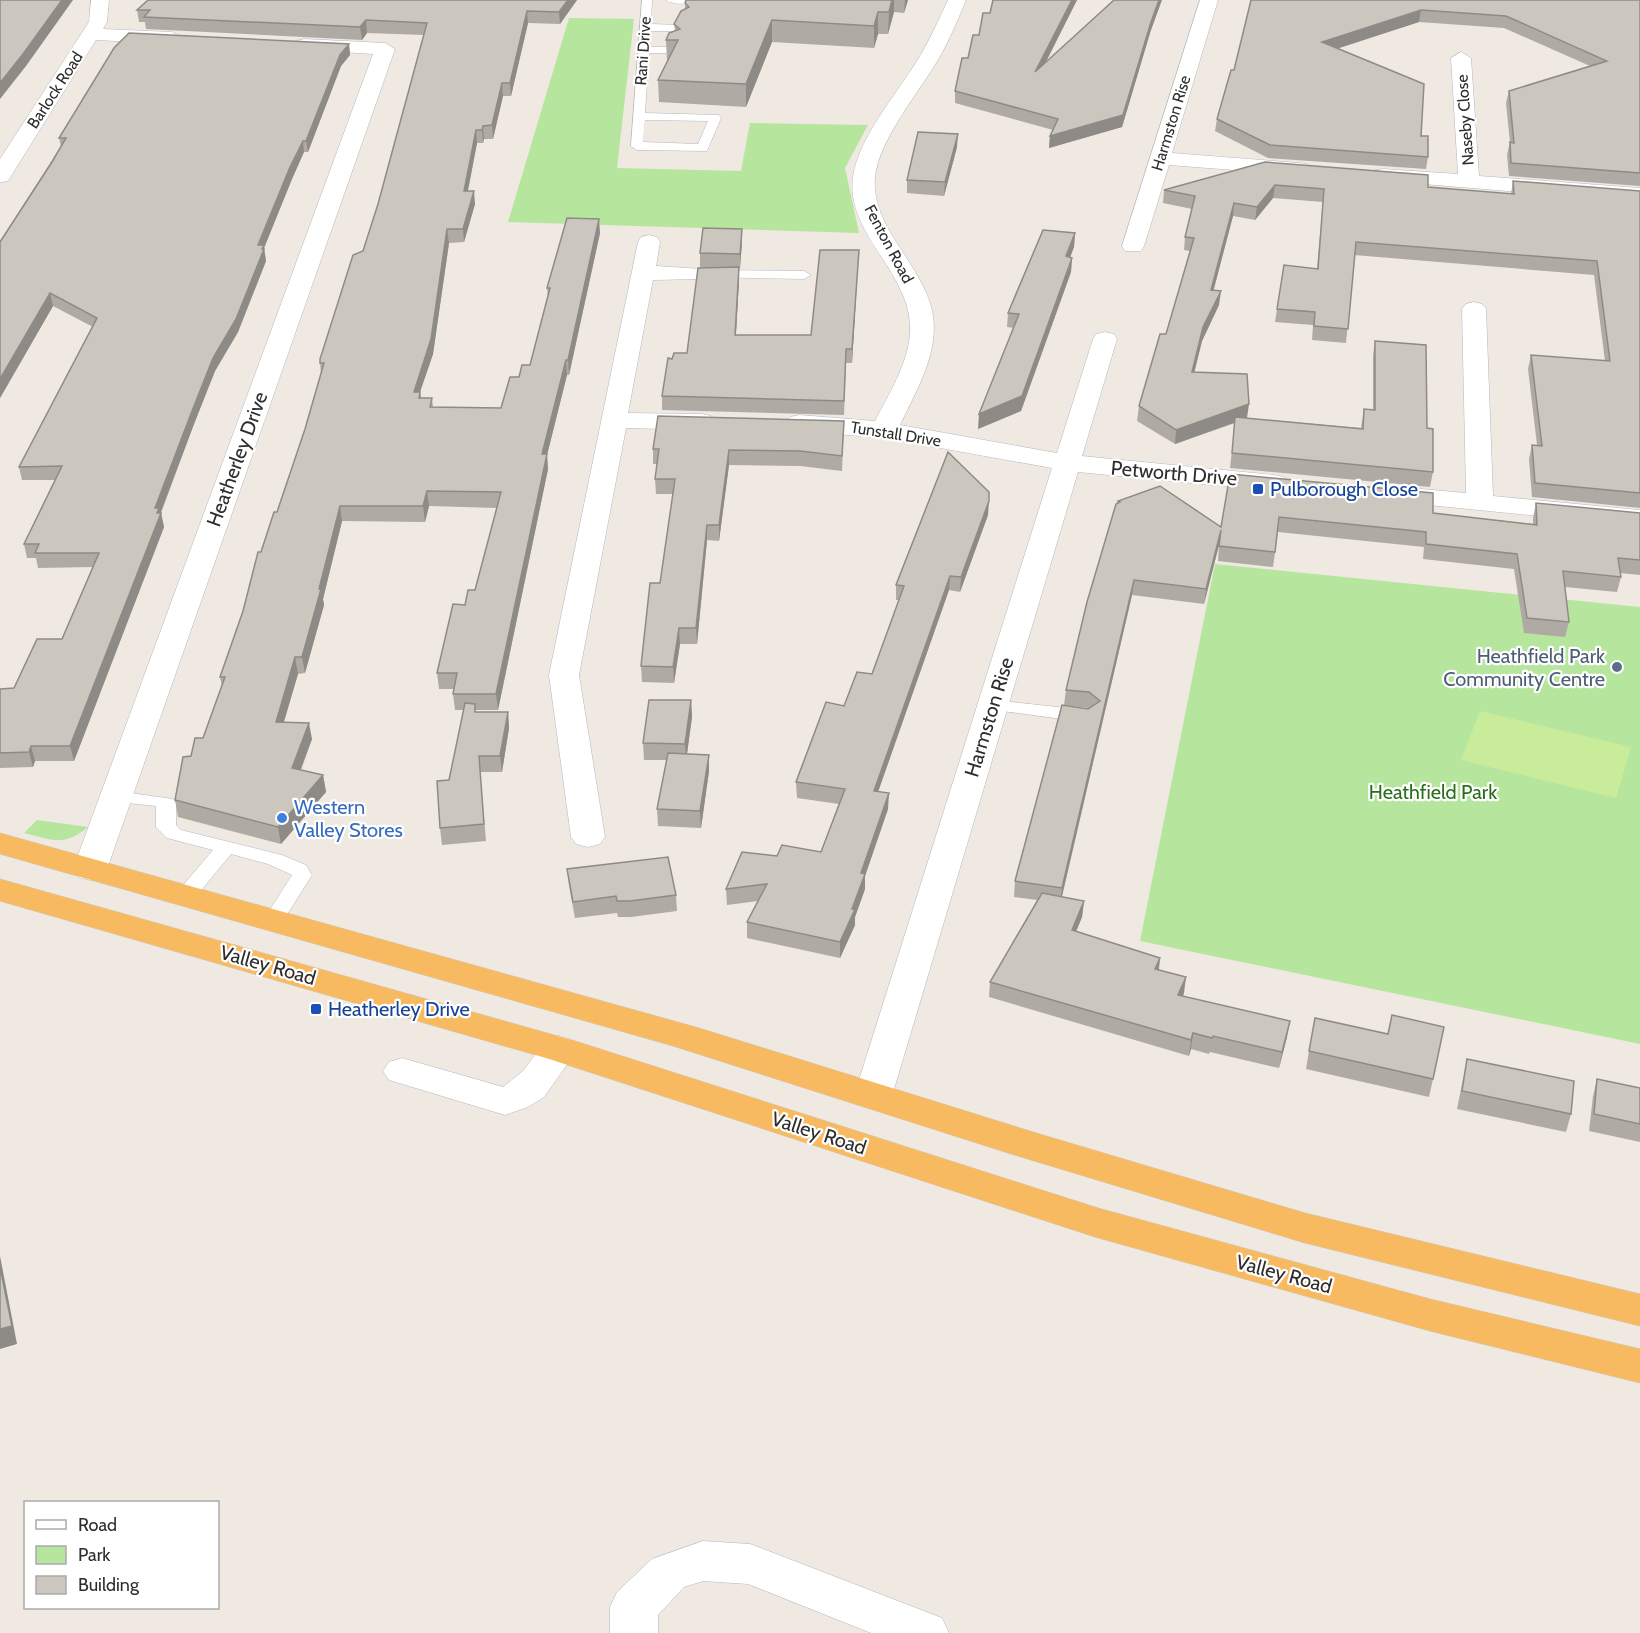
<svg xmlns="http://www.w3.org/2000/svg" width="1640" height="1633" viewBox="0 0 1640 1633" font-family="Cabin,sans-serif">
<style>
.green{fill:#b6e59e}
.pitch{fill:#c9ec9a}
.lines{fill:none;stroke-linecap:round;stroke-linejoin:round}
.service-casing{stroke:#b4b7c1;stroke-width:1}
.minor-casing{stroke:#b4b7c1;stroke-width:1}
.trunk-casing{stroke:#c9c9c9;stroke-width:1}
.service{fill:#fff;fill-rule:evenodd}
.minor{fill:#fff;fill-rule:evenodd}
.trunk{fill:#f8ba60;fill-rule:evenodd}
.wall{fill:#afaba4}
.shaded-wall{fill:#8e8b86}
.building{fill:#cbc7bf;stroke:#8e8b86;stroke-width:1.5}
.transit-dot{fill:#1a4fb4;stroke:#fff;stroke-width:2}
.service-dot{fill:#5c6f8a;stroke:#fff;stroke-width:2}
.shop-dot{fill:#3f7fe0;stroke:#fff;stroke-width:2}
.labels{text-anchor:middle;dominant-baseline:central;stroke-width:4.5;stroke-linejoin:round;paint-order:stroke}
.far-street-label{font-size:16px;fill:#2e2e2e;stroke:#fff}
.street-label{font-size:20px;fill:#2e2e2e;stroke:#fff}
.transit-label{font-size:20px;fill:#164399;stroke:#fff;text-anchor:start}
.service-label{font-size:20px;fill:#4e5e75;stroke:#fff;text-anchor:end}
.park-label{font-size:20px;fill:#2c6e1b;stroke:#fff}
.shop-label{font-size:20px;fill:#366cbe;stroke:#fff;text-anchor:start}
</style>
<rect width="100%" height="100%" fill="#efe9e1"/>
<path class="green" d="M569,18L634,19L617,168L741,171L750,123L868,125L845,168L859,233L508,222Z
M1215,564L1640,607V1044L1140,941Z
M37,820L88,827C64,847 52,840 24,833Z"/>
<path class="pitch" d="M1480,711L1631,747L1616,798L1461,760Z"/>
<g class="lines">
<g class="service-casing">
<path id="service" d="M642,0H652L651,24L682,25L688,28L682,31H651L650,47H673L679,50L673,53H649L645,113L719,115L721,118L707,151L637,150L631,146ZM645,120L708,121L698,144L643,142Z
M666,0H696C690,5 672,5 666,0Z
M713,270L804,271L811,275L804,279L708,277L706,274Z
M993,700L1085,710L1094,716L1085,722L987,709L984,705Z
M116,791L173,799L176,803V825L181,830L282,855L306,865L312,875L281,924H267L264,919L292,875L268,864L231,854L194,899H180L177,894L180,889L213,850L167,838L156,827V806L109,801L106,797L109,793Z"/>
</g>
<g class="minor-casing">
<path id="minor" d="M91,0H109L107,22L103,29L172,32L182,38L172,44L96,40L11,176L8,181L0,182V159L89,22Z
M948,0H966C958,19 950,39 939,58C920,91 879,139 875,177C873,199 882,219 893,237C906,258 921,278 929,300C945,344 918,387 900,425L1057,453L1093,339L1096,334L1105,332L1114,334L1117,339L1082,456L1274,475L1284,477L1288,483L1284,489L1274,491L1078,472L892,1096L886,1106L873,1109L860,1106L854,1096L1052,468L884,438L799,431L790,429L786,423L790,417L799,415L875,421C889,394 908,364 910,333C914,274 845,235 853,177C858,139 897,93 917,61C929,42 938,21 948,0Z
M1200,0H1218L1172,153L1299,163L1307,164L1310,169L1307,174L1299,175L1169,165L1144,246L1141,251H1125L1122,246Z
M304,39L385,43L395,49L107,869L102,877L90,880L78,877L73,869L373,54L297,49L294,45L297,41Z
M1461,52L1471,58L1479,176L1640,188V202L1375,180L1372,175L1375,170L1383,169L1458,174L1451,58Z
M649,235L657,237L660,242L656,266L703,269L707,274L703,279L653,280L628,413L702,414L711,416L715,422L711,428L702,430L626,428L579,675L605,837L600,844L588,847L576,844L571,837L549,675L638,242L641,237Z
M1474,302L1482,304L1486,309L1493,496L1640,510V526L1378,500L1374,494L1378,488L1388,486L1466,493L1462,309L1466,304Z
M559,1036L572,1040L578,1049L544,1097L528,1107L505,1115L389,1080L383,1071L389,1062L402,1058L503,1087L523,1071L546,1040Z
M703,1541L750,1544L766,1550L942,1618L949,1633H871L748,1584L703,1581L684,1587L658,1615V1633H610V1607L617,1592L652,1559Z"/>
</g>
<g class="trunk-casing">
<path id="trunk" d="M0,833L699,1028L1033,1132L1305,1213L1640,1294V1326L1305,1243L1008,1153L673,1046L0,854Z
M0,879L572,1040L1098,1208L1430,1299L1640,1349V1383L1430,1331L1095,1237L546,1058L0,901Z"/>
</g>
<use href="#service" class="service"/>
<use href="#minor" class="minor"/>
<use href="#trunk" class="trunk"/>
</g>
<path class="wall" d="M577,0L560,24L528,23L511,96H503L493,139H484L483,143H477L468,191L475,204L464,242L449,243L433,354L420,392L421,398H432L433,407L501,408L519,377L530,365L548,299L547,288L600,233L569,375H567L547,455L548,469L498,710H475V712H508L509,728L502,772H480L486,841L442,845L440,828L464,710H455L453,694L454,689H439L437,673L465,605L475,590L497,508L429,506L425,522L342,521L323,599L324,605L305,673L298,674L283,723L312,739L301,770L323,775L326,792L281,844L178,817L175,800L191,756L203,738L222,686L220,677L243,611L261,552L277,512L305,429L321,373L320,363L363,251L378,204L424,35L367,33L362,40L146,29L145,22H139L137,10Z
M686,0H908L904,13L894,12L888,34H878L874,48L772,42L746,107L659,102L658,80L667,62L666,40L675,31L674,24L685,9V3Z
M993,0H1077L1045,62L1150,33L1122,127L1049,148L1050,136L1053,130L955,103V91L968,58L990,13Z
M1251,0H1640V186L1509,176L1507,155L1510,142L1506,103L1509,91L1590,66L1504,28L1419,22L1338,48L1421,136L1428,157L1426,169L1268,158L1215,131L1217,119L1234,70Z
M349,44L350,55L341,66L308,152H304L292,179L264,248L266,261L238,332L215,371L194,424L161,513L164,527L74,761H35L33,767L0,768V689L14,688L62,639L93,567L38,568L36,558H27L24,544L55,480H22L19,467L93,327L53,306L0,398V242L61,146L59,138Z
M957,147L944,196L907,193V180Z
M1265,162L1428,187L1511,194L1513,181L1640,191V508L1532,497L1529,459L1532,445H1537L1528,369L1531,355L1605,361L1594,275L1354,255L1346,343L1312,340L1313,325L1275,322L1277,309L1317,268L1323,202L1273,198L1255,220L1233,216L1213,291L1219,305L1202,341L1194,372L1247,418L1361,428L1364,409L1373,410V355L1375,341L1427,428L1433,472L1430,487L1230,468L1235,423L1175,444L1137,421L1139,406L1166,334L1190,251L1184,250L1185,237L1192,209L1163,203L1164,190Z
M1075,233L1074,247L1070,258H1072L1071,272L1021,411L978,429L1014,328L1007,327L1008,313Z
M742,242L740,268H739V280L736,335H811L858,263L852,363H846L844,415L662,410V396L687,353L719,267H700V253Z
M844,421L842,471L800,466L729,465L719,541L707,540L697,644H680L674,683L642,682L641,666L660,583L673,494H656L655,479L657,464H653V449Z
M1230,474L1433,513L1533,524V518L1536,503L1640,513V575L1620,573L1621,577L1617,592L1565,587L1569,622L1565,637L1524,633L1514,569L1423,559L1424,547L1278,532L1273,567L1218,561L1219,545L1204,604L1132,595L1062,897L1084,901L1082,917L1076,932L1160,958L1159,970L1184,993L1183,996L1287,1037L1279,1068L1210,1052L1209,1054L1191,1049L1189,1056L989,997L990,982L1037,900L1014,897L1015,881L1088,708L1064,705L1066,690L1118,501L1221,527Z
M988,515L960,592L949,590L878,792L888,809L865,876V889L855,917V925L840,958L747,938V922L758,901L727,905L726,889L777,856L821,852L839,804L797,798L796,782L844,706L872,674L899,600H896V585Z
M691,700L692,717L687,754L709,755V771L701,828L658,826L657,809L667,760H644L643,743Z
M567,869L676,895L677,911L631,917H618L617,913L575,918L569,886Z
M1388,1034L1433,1079L1429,1097L1306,1069L1309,1051Z
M1467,1059L1571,1114L1566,1132L1457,1109Z
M1597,1079L1640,1088V1142L1589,1131L1593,1096Z"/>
<path class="shaded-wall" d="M62,0H73L26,66L0,99V83Z
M568,0H577L560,24L559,12Z
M892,0H894V12L888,34L889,12Z
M905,0H908L904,13Z
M1072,0H1077L1035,84V72Z
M1159,0H1162L1150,33L1122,127L1049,148L1050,136L1151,22Z
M1421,10L1419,22L1321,54L1322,42Z
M527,11L528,23L511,96L510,83Z
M878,12V34L874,48V26Z
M366,20L367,33L362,40L360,27Z
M772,20V42L746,107V84Z
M349,44L350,55L341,66L308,152L306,141L340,55Z
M502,83L503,96L493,139L492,125Z
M483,126L484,139L483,143L482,130Z
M476,130L477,143L465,205L464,191Z
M958,134L957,147L944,196L945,182Z
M303,141L304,152L292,179L264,248L266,261L238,332L215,371L194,424L160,514L161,513L164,527L74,761L70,746L155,508L213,358L290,167Z
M1275,185L1273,198L1255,220L1257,207Z
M474,191L475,204L464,242L463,229Z
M1234,203L1233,216L1210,304L1211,290Z
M599,219L600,233L569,375L568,360Z
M447,229L449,243L433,354L420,392L422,407L414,392Z
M742,229V242L740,268V254Z
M1075,233L1074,247L1065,270L1066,256Z
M859,250L858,263L852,363V349Z
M1072,258L1071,272L1021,411L978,429L979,414Z
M739,267V280L735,349V335Z
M1221,291L1219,305L1202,341L1191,386L1192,372L1203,327Z
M50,293L53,306L0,398V379Z
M566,360L567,375L547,455L548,469L498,710L496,694L542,454Z
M1249,404L1247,418L1175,444L1176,430Z
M729,450V465L719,541V525Z
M427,491L429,506L425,522L423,506Z
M989,501L988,515L960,592L961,577Z
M340,506L342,521L323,599L324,605L305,673L302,657Z
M707,525V540L697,644L696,628Z
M1221,530L1219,545L1204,604L1206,589Z
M950,576L949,590L873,806L874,791Z
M1134,580L1132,595L1060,904L1062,888Z
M679,628L680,644L674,683L673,667Z
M295,657L298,674L279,739L276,722Z
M691,700L692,717L686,761L685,744Z
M508,712L509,728L502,772L500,756Z
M309,723L312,739L295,784L292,768Z
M31,746L35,761L33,767L29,752Z
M709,755V771L701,828L700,811Z
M323,775L326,792L281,844L278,827Z
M889,793L888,809L865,876V889L855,917V925L840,958V942L852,909L861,873Z
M1084,901L1082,917L1070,946L1072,930Z
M1160,958L1158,974L1155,969Z
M1186,977L1184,993L1176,1011L1178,995Z
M1290,1021L1287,1037L1279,1068L1282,1052Z
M1193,1033L1191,1049L1189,1056L1191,1040Z
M0,1256L17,1344L0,1349Z"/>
<path class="building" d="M0,0H62L23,54L0,83Z
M148,0H568L559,12L527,11L510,83H502L492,125L483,126L482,130H476L464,191H474L463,229H447L431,339L414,392H420L419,398H432L430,407L501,408L510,377H519L522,365H530L550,288H547L567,218L599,219L568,360H566L542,454H547L496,694H453L457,673H437L453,604L465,605L468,590H475L501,492L427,491L423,506H340L319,589H321L302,657H295L276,722L309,723L292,768L323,775L278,827L175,800L183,757L191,756L195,738H203L225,677H220L243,611L258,552H261L274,512H277L305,429L324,363H320V359L353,255L363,251L378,204L427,23L366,20L360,27L144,17L150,10H137Z
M686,0H892L889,12H878L874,26L772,20L746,84L658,80L678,40H666L669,33L680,29L674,24L681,11L689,7L685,3Z
M993,0H1072L1035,72L1114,0H1159L1151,22L1123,115L1050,136L1058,119L955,91L962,58H968L973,35H979L983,13H990Z
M1251,0H1640V173L1511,163L1510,142L1514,143L1509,91L1607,61L1506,16L1421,10L1322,42L1424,84L1421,136H1428V157L1270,145L1217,119L1231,70H1234Z
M129,33L349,44L340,55L306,141H303L290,167L258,245H264L262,249H264L236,319L213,358L192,411L155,508H159L157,513H161L70,746H31L29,752L0,753V689L14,688L37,639H62L99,553H35L39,544H24L62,466L19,467L97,318L50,293L0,379V242L52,162L66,138H59L114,48Z
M918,132L958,134L945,182L907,180Z
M1265,162L1428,175V187L1514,194L1513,181L1640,191V493L1535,483L1532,445L1542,446L1531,355L1610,361L1597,261L1356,242L1348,329L1314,326L1315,312L1277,309L1284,265L1318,269L1324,189L1275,185L1257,207L1234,203L1211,290L1221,291L1203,327L1192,372L1247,374L1249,404L1176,430L1139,406L1160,334H1166L1194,238L1185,237L1195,196L1164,190Z
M703,228L742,229L740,254L700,253Z
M1043,230L1075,233L1066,256L1072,258L1022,396L979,414L1019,314L1008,313Z
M820,250H859L852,349H846L844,401L662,396L668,358L672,359L674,353H687L698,268L739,267L735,335H811Z
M1375,341L1426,345L1427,428L1433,429V472L1232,453L1235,417L1363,429L1364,409L1375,410Z
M658,416L844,421L842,456L800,451L729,450L719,525H707L696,628H679L673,667L641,666L650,583H660L675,479H655L659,449H653Z
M948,452L989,492V501L961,577L950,576L874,791L889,793L861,873L865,874L852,909H855L840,942L747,922L767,884L726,889L742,852L777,856L782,845L821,852L845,789L796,782L826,702L844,706L857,672L872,674L904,586L896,585Z
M1230,474L1433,493V513L1537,525L1536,503L1640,513V560L1618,558L1621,577L1563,571L1569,622L1527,618L1517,554L1426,544V532L1279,517L1275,552L1219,546L1221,530L1206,589L1134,580L1062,888L1015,881L1062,705L1088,709L1100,701L1089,692L1066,690L1087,602L1116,504L1120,502L1118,501L1160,486L1221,527Z
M649,700H691L685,744L643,743Z
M465,703L475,704V712H508L500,756H479L484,824L440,828L437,781L449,780Z
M668,753L709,755L700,811L657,809Z
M668,857L676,895L630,901H617L616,896L573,902L567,869Z
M1042,893L1084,901L1072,930L1160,958L1155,969L1186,977L1178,995L1290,1021L1282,1052L1213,1036L1212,1038L1193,1033L1191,1040L990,982Z
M1392,1015L1444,1027L1433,1079L1309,1051L1315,1018L1388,1034Z
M1467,1059L1574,1081L1571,1114L1462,1091Z
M1597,1079L1640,1088V1124L1594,1114Z
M0,1267L12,1326L0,1329Z"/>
<g class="transit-dot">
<rect x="1252" y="483" width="12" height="12" rx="3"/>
<rect x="310" y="1003" width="12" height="12" rx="3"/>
</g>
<circle class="service-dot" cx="1617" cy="667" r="6"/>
<circle class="shop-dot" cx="282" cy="818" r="6"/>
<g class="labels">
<g class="far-street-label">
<text transform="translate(643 51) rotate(-86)">Rani Drive</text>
<text transform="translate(55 90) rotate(-57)">Barlock Road</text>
<text transform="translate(1465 120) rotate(-94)">Naseby Close</text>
<text transform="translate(1171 123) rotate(-73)">Harmston Rise</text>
<text transform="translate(889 244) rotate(62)">Fenton Road</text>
<text transform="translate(896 434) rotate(9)">Tunstall Drive</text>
</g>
<g class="street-label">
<text transform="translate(237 459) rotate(-70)">Heatherley Drive</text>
<text transform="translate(1174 473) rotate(5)">Petworth Drive</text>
<text transform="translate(989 717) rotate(-73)">Harmston Rise</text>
<text transform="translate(268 965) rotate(16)">Valley Road</text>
<text transform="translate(819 1133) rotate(18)">Valley Road</text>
<text transform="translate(1284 1274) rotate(15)">Valley Road</text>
</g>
<g class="transit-label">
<text x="1270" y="489">Pulborough Close</text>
<text x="328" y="1009">Heatherley Drive</text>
</g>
<g class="service-label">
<text x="1605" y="656">Heathfield Park<tspan x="1605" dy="23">Community Centre</tspan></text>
</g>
<g class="park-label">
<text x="1433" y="792">Heathfield Park</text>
</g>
<g class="shop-label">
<text x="294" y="807">Western<tspan x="294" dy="23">Valley Stores</tspan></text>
</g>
</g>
<rect x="24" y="1501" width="195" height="108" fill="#ffffff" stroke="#ababab" stroke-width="1.5"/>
<rect x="36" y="1520" width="30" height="9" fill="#ffffff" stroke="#ababab" stroke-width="1.5"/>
<text x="78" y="1531" font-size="18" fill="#2e2e2e">Road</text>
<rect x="36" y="1546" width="30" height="18" fill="#b6e59e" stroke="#ababab" stroke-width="1.5"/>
<text x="78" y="1561" font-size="18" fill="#2e2e2e">Park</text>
<rect x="36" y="1576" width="30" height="18" fill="#cbc7bf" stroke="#ababab" stroke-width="1.5"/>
<text x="78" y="1591" font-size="18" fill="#2e2e2e">Building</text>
</svg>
